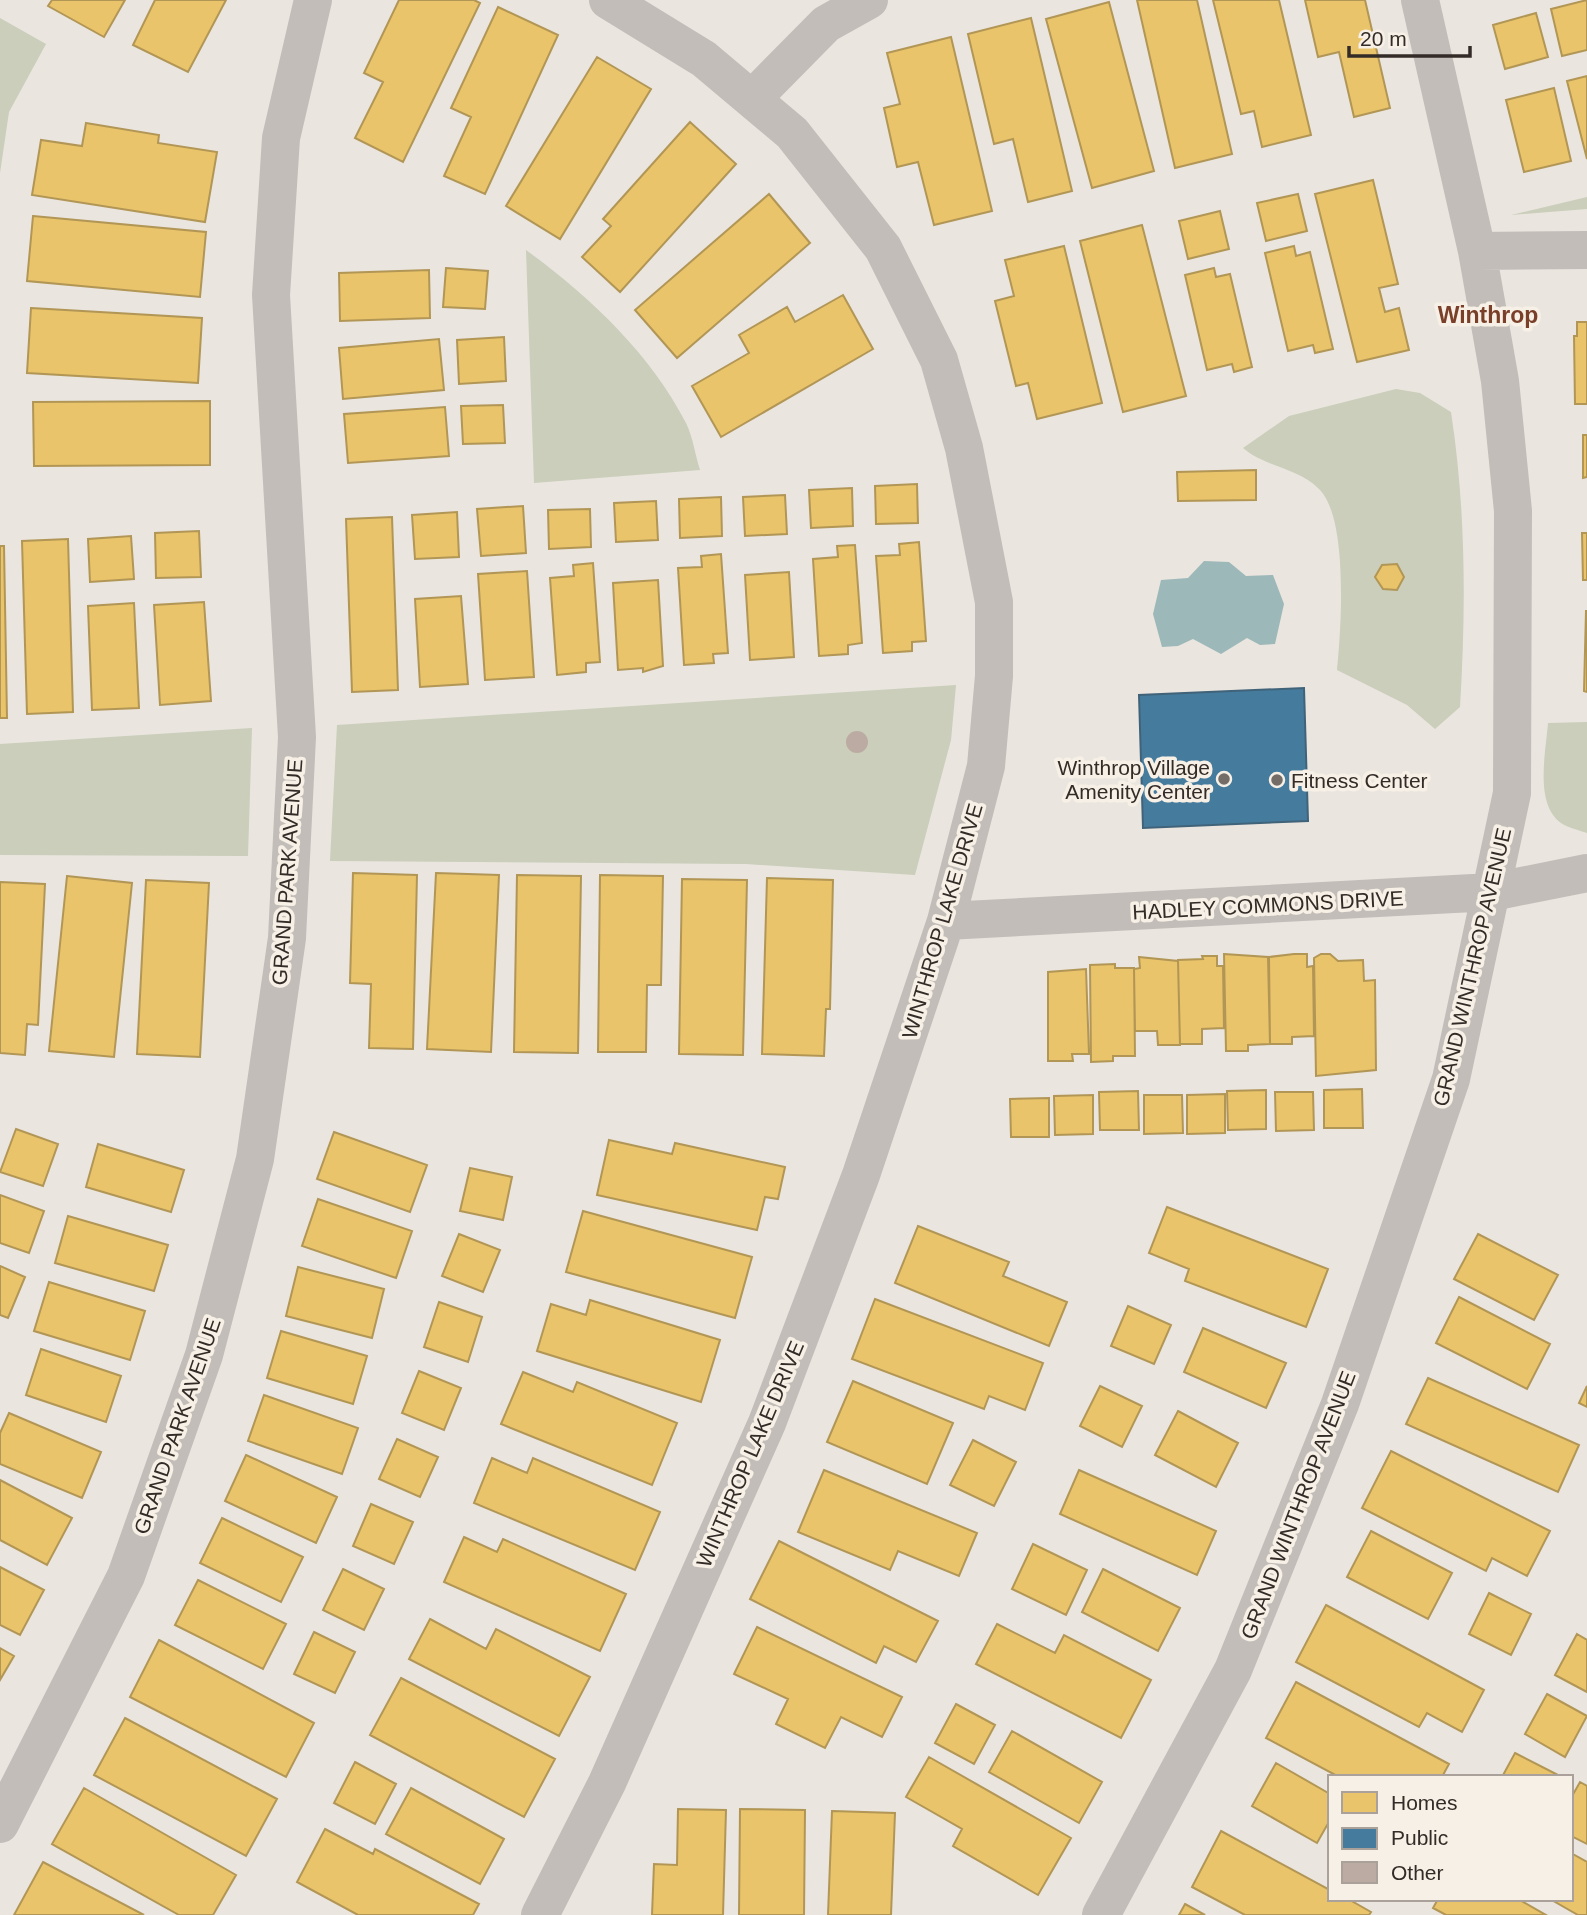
<svg xmlns="http://www.w3.org/2000/svg" width="1587" height="1915" viewBox="0 0 1587 1915" font-family="Arial,sans-serif">
<style>
.green{fill:#caceba}
.water{fill:#9db8b9}
.homes{fill:#e9c46a;stroke:#b29656;stroke-width:2}
.public{fill:#457b9d;stroke:#40637a;stroke-width:2}
.building{fill:#bcaba2}
.lines{fill:none;stroke-linecap:round;stroke-linejoin:round}
.minor{stroke:#c2bdb8;stroke-width:38}
.poi-dot{fill:#736c67;stroke:#f7f0e6;stroke-width:2.5}
.labels{text-anchor:middle;dominant-baseline:central;stroke-width:7;stroke-linejoin:round;paint-order:stroke}
.poi-label{font-size:21px;fill:#332b27;stroke:#f7f0e6;text-anchor:end}
.street-label{font-size:21px;fill:#332b27;stroke:#f7f0e6}
.neighbourhood-label{font-size:23px;font-weight:bold;fill:#7a3f28;stroke:#f7f0e6}
</style>
<rect width="100%" height="100%" fill="#eae5df"/>
<path class="green" d="M0,18L46,44L9,112L0,173Z
M1587,197V209L1511,215Z
M526,250C589,296 650,353 686,423C693,437 695,455 700,470L534,483Z
M1396,389L1420,393L1451,412C1466,510 1466,608 1460,707L1435,729L1407,705L1337,670C1341,631 1349,518 1319,489C1299,468 1265,467 1243,448L1289,416Z
M956,685L951,740L915,875L746,864L330,861L337,725Z
M1587,722V833C1579,830 1568,828 1561,823C1534,803 1546,752 1548,723Z
M252,728L248,856L0,855V744Z"/>
<path class="water" d="M1204,561L1229,562L1246,576L1273,575L1284,604L1275,644L1260,645L1247,638L1221,654L1193,639L1178,646L1162,647L1153,614L1161,580L1188,578Z"/>
<path class="homes" d="M52,0H125L104,37L48,6Z
M155,0H226L188,72L133,45Z
M399,0H474L480,3L403,162L355,138L383,82L364,73Z
M1137,0H1197L1232,154L1175,168Z
M1213,0H1279L1311,135L1262,147L1254,111L1241,114Z
M1305,0H1365L1390,108L1354,117L1339,52L1318,57Z
M1587,0V50L1562,56L1551,9Z
M1109,2L1154,171L1092,188L1046,19Z
M498,7L558,35L485,194L444,176L471,117L451,108Z
M1536,13L1548,57L1505,69L1493,25Z
M1031,18L1072,191L1028,202L1013,139L994,144L968,34Z
M951,37L992,211L934,225L918,162L897,167L884,108L900,104L887,53Z
M597,57L651,89L560,239L506,206Z
M1587,76V159L1567,81Z
M1554,88L1571,161L1524,172L1506,100Z
M690,122L736,164L620,292L582,257L611,226L603,219Z
M86,123L159,135L158,143L217,152L205,222L32,195L41,140L82,146Z
M1373,180L1398,284L1379,288L1385,312L1399,308L1409,350L1357,362L1315,194Z
M769,194L810,243L677,358L635,310Z
M1298,194L1307,231L1266,241L1257,203Z
M1220,211L1229,249L1188,259L1179,221Z
M33,216L206,232L200,297L27,281Z
M1142,225L1186,396L1123,412L1080,241Z
M1064,246L1102,403L1037,419L1028,383L1016,386L995,301L1014,296L1005,260Z
M1294,246L1296,256L1310,252L1333,349L1315,353L1313,345L1288,351L1265,253Z
M446,268L488,271L485,309L443,307Z
M1214,268L1216,277L1230,274L1252,367L1234,372L1232,364L1207,370L1185,275Z
M429,270L430,318L340,321L339,273Z
M843,295L873,349L721,437L692,386L749,353L739,335L787,307L795,322Z
M31,308L202,318L198,383L27,373Z
M1577,322H1587V404H1575L1574,336H1577Z
M504,337L506,381L459,384L457,340Z
M439,339L444,390L343,399L339,348Z
M210,401V465L34,466L33,402Z
M503,405L505,443L463,444L461,406Z
M445,407L449,456L348,463L344,414Z
M1583,435H1587V477L1583,478Z
M1256,470V500L1178,501L1177,472Z
M917,484L918,523L876,524L875,486Z
M852,488L853,526L811,528L809,490Z
M785,495L787,534L745,536L743,497Z
M721,497L722,536L680,538L679,499Z
M656,501L658,540L616,542L614,503Z
M523,506L526,553L481,556L477,509Z
M590,509L591,547L549,549L548,510Z
M457,512L459,557L415,559L412,515Z
M392,517L398,690L352,692L346,519Z
M199,531L201,577L156,578L155,533Z
M1582,533H1587V580H1583Z
M131,536L134,579L90,582L88,539Z
M68,539L73,712L27,714L22,541Z
M919,542L926,641L912,642V651L883,653L876,556L900,555L899,544Z
M855,545L862,643L848,645V654L819,656L813,559L838,557L837,546Z
M0,546H4L7,718H0Z
M721,554L728,653L713,654L714,663L684,665L678,568L702,567L701,556Z
M593,563L600,662L586,663V672L557,675L550,578L574,576L573,565Z
M1397,564L1404,577L1397,590L1383,589L1375,577L1382,565Z
M527,571L534,677L485,680L478,574Z
M789,572L794,657L750,660L745,575Z
M658,580L663,666L643,672V668L618,670L613,583Z
M461,596L468,684L420,687L415,599Z
M204,602L211,701L160,705L154,605Z
M134,603L139,708L92,710L88,606Z
M1586,611H1587V692L1584,691Z
M353,873L417,875L413,1049L369,1048L371,984L350,983Z
M436,873L499,875L491,1052L427,1049Z
M517,875L581,876L578,1053L514,1052Z
M600,875L663,876L661,985H647L646,1052H598Z
M67,876L132,883L114,1057L49,1051Z
M767,878L833,880L830,1009H826L824,1056L762,1054Z
M682,879L747,880L743,1055L679,1054Z
M146,880L209,883L200,1057L137,1054Z
M0,882L45,884L38,1025L27,1024L25,1055L0,1053Z
M1224,954L1268,957L1270,1044L1248,1045V1051H1226Z
M1294,954H1307V967L1313,966L1314,1036L1292,1037V1044H1270L1269,957Z
M1321,954H1330L1338,961L1363,960L1364,981L1375,980L1376,1070L1316,1076L1314,958Z
M1202,956H1217V966H1223L1224,1028L1202,1029V1044H1180L1178,960L1203,959Z
M1139,957L1178,961L1180,1045H1158L1157,1031H1135L1134,969L1140,968Z
M1115,964V968H1134L1135,1056H1113V1061L1091,1062L1090,965Z
M1086,969L1089,1054H1072L1073,1061H1048V972Z
M1362,1089L1363,1128H1324V1090Z
M1266,1090V1129L1228,1130L1227,1091Z
M1138,1091L1139,1130H1100L1099,1092Z
M1275,1092H1313L1314,1130L1276,1131Z
M1225,1094V1133L1187,1134V1095Z
M1093,1095V1134L1055,1135L1054,1096Z
M1144,1095H1182L1183,1133L1144,1134Z
M1049,1098V1137H1011L1010,1099Z
M16,1129L58,1144L43,1186L0,1172Z
M334,1132L427,1165L410,1212L317,1179Z
M609,1140L672,1154L675,1143L785,1167L778,1199L765,1197L757,1230L597,1195Z
M98,1144L184,1170L171,1212L86,1187Z
M470,1168L512,1177L503,1220L460,1211Z
M0,1195L44,1211L29,1253L0,1243Z
M318,1199L412,1231L396,1278L302,1246Z
M1167,1207L1328,1269L1306,1327L1185,1281L1189,1269L1149,1253Z
M583,1211L752,1257L735,1318L566,1272Z
M68,1216L168,1245L154,1291L55,1263Z
M918,1226L1009,1262L1003,1276L1067,1302L1049,1346L895,1283Z
M459,1234L500,1250L483,1292L442,1276Z
M1478,1234L1558,1275L1534,1320L1454,1279Z
M0,1266L25,1277L8,1318L0,1315Z
M298,1267L384,1289L372,1338L286,1316Z
M49,1282L145,1311L130,1360L34,1331Z
M1459,1297L1550,1344L1527,1389L1436,1343Z
M875,1299L1043,1363L1025,1410L989,1396L984,1409L852,1359Z
M590,1300L720,1340L701,1402L537,1351L551,1304L586,1315Z
M439,1302L482,1317L468,1362L424,1347Z
M1128,1306L1171,1325L1154,1364L1111,1346Z
M1203,1328L1286,1363L1266,1408L1184,1372Z
M281,1331L367,1356L353,1404L267,1378Z
M41,1349L121,1376L106,1422L26,1395Z
M419,1371L461,1388L444,1430L402,1413Z
M523,1372L573,1392L577,1382L677,1423L652,1485L501,1424Z
M1428,1378L1579,1445L1558,1492L1406,1424Z
M853,1381L953,1423L927,1484L827,1442Z
M1100,1386L1142,1406L1122,1447L1080,1426Z
M1587,1386V1407L1579,1403Z
M264,1395L358,1428L342,1474L248,1441Z
M1178,1411L1238,1443L1216,1487L1155,1455Z
M9,1413L101,1452L82,1498L0,1464V1433Z
M397,1439L438,1457L420,1497L379,1479Z
M973,1440L1016,1462L994,1506L950,1485Z
M1391,1451L1550,1531L1527,1576L1492,1558L1486,1571L1362,1508Z
M246,1455L337,1497L316,1543L225,1501Z
M492,1458L527,1473L533,1458L660,1512L635,1570L474,1503Z
M824,1470L977,1533L959,1576L898,1551L890,1570L798,1532Z
M1079,1470L1216,1531L1197,1575L1060,1514Z
M0,1480L72,1518L47,1565L0,1540Z
M371,1504L413,1522L394,1564L353,1546Z
M222,1518L303,1557L281,1602L200,1563Z
M1371,1531L1452,1573L1428,1619L1347,1577Z
M464,1537L497,1552L503,1539L626,1594L600,1651L444,1582Z
M779,1541L938,1621L916,1662L884,1646L876,1663L750,1599Z
M1033,1544L1087,1570L1066,1615L1012,1589Z
M0,1567L44,1590L20,1635L0,1625Z
M343,1569L384,1589L364,1630L323,1610Z
M1103,1569L1180,1608L1158,1651L1082,1612Z
M198,1580L286,1624L263,1669L175,1625Z
M1489,1593L1531,1614L1511,1655L1469,1634Z
M1326,1605L1484,1690L1462,1732L1427,1713L1419,1727L1296,1662Z
M430,1619L486,1649L496,1629L590,1677L559,1736L409,1659Z
M997,1624L1055,1653L1064,1635L1151,1680L1121,1738L976,1664Z
M757,1627L902,1697L882,1737L841,1717L825,1748L776,1724L788,1699L734,1674Z
M314,1632L355,1652L335,1693L294,1674Z
M1577,1634L1587,1640V1692L1555,1675Z
M159,1640L314,1723L286,1777L130,1697Z
M0,1648L14,1656L0,1680Z
M401,1678L555,1759L524,1817L370,1735Z
M1296,1682L1449,1764L1442,1777H1339L1266,1738Z
M1547,1694L1587,1716L1565,1757L1525,1734Z
M956,1704L995,1725L974,1764L935,1743Z
M125,1718L277,1799L246,1856L94,1775Z
M1012,1731L1102,1782L1079,1823L989,1772Z
M1515,1753L1558,1775L1557,1777H1502Z
M929,1757L1071,1838L1038,1895L953,1846L962,1829L906,1797Z
M355,1762L396,1784L375,1824L334,1803Z
M1276,1763L1330,1794V1820L1317,1843L1252,1806Z
M1580,1782L1587,1786V1844L1571,1836V1798Z
M84,1788L236,1875L213,1915H179L52,1844Z
M411,1788L504,1839L480,1884L386,1834Z
M678,1809L726,1810L723,1915H652L654,1864L677,1865Z
M740,1809L805,1810L804,1915H739Z
M832,1811L895,1813L891,1915H828Z
M325,1829L373,1854L375,1849L479,1904L473,1915H358L297,1882Z
M1221,1831L1330,1890V1899H1348L1371,1912L1369,1915H1245L1192,1887Z
M1571,1853L1587,1862V1915H1578L1550,1899H1571Z
M43,1862L144,1915H14Z
M1438,1899H1518L1546,1915H1446L1433,1908Z
M1185,1904L1205,1915H1179Z"/>
<path class="public" d="M1304,688L1308,821L1143,828L1139,695Z"/>
<path class="building" d="M846 742a11 11 0 1 1 22 0a11 11 0 1 1-22 0Z"/>
<g class="lines">
<path class="minor" d="M752,99L826,24L869,0
M1477,251L1587,250
M946,921L1492,892L1587,873
M0,1824L126,1576L204,1355L255,1159L287,938L297,737L271,295L281,138L313,0
M540,1915L607,1783L767,1423L861,1175L946,921L986,766L994,676V602L964,448L939,360L883,248L792,133L704,59L608,0
M1101,1915L1233,1670L1340,1404L1451,1079L1512,793L1513,511L1500,381L1477,251L1420,0"/>
</g>
<g class="poi-dot">
<circle cx="1224" cy="779" r="7"/>
<circle cx="1277" cy="780" r="7"/>
</g>
<g class="labels">
<g class="poi-label">
<text x="1210" y="767">Winthrop Village<tspan x="1210" dy="24">Amenity Center</tspan></text>
<text x="1291" y="780" text-anchor="start">Fitness Center</text>
</g>
<g class="street-label">
<text transform="translate(287 872) rotate(-86)">GRAND PARK AVENUE</text>
<text transform="translate(1268 905) rotate(-3)">HADLEY COMMONS DRIVE</text>
<text transform="translate(942 921) rotate(-74)">WINTHROP LAKE DRIVE</text>
<text transform="translate(1472 967) rotate(-77)">GRAND WINTHROP AVENUE</text>
<text transform="translate(177 1426) rotate(-71)">GRAND PARK AVENUE</text>
<text transform="translate(750 1454) rotate(-67)">WINTHROP LAKE DRIVE</text>
<text transform="translate(1298 1505) rotate(-69)">GRAND WINTHROP AVENUE</text>
</g>
<g class="neighbourhood-label">
<text x="1488" y="315">Winthrop</text>
</g>
</g>
<rect x="1328" y="1775" width="245" height="126" fill="#f7f0e6" stroke="#a9a19a" stroke-width="2"/>
<rect x="1342" y="1792" width="35" height="21" fill="#e9c46a" stroke="#a9a19a" stroke-width="2"/>
<text x="1391" y="1810" font-size="21" fill="#332b27">Homes</text>
<rect x="1342" y="1828" width="35" height="21" fill="#457b9d" stroke="#a9a19a" stroke-width="2"/>
<text x="1391" y="1845" font-size="21" fill="#332b27">Public</text>
<rect x="1342" y="1862" width="35" height="21" fill="#bcaba2" stroke="#a9a19a" stroke-width="2"/>
<text x="1391" y="1880" font-size="21" fill="#332b27">Other</text>
<path d="M1349 46v10h121v-10" fill="none" stroke="#332b27" stroke-width="3.5"/>
<text x="1360" y="46" font-size="21" fill="#332b27" stroke="#f7f0e6" stroke-width="5" paint-order="stroke">20 m</text>
</svg>
